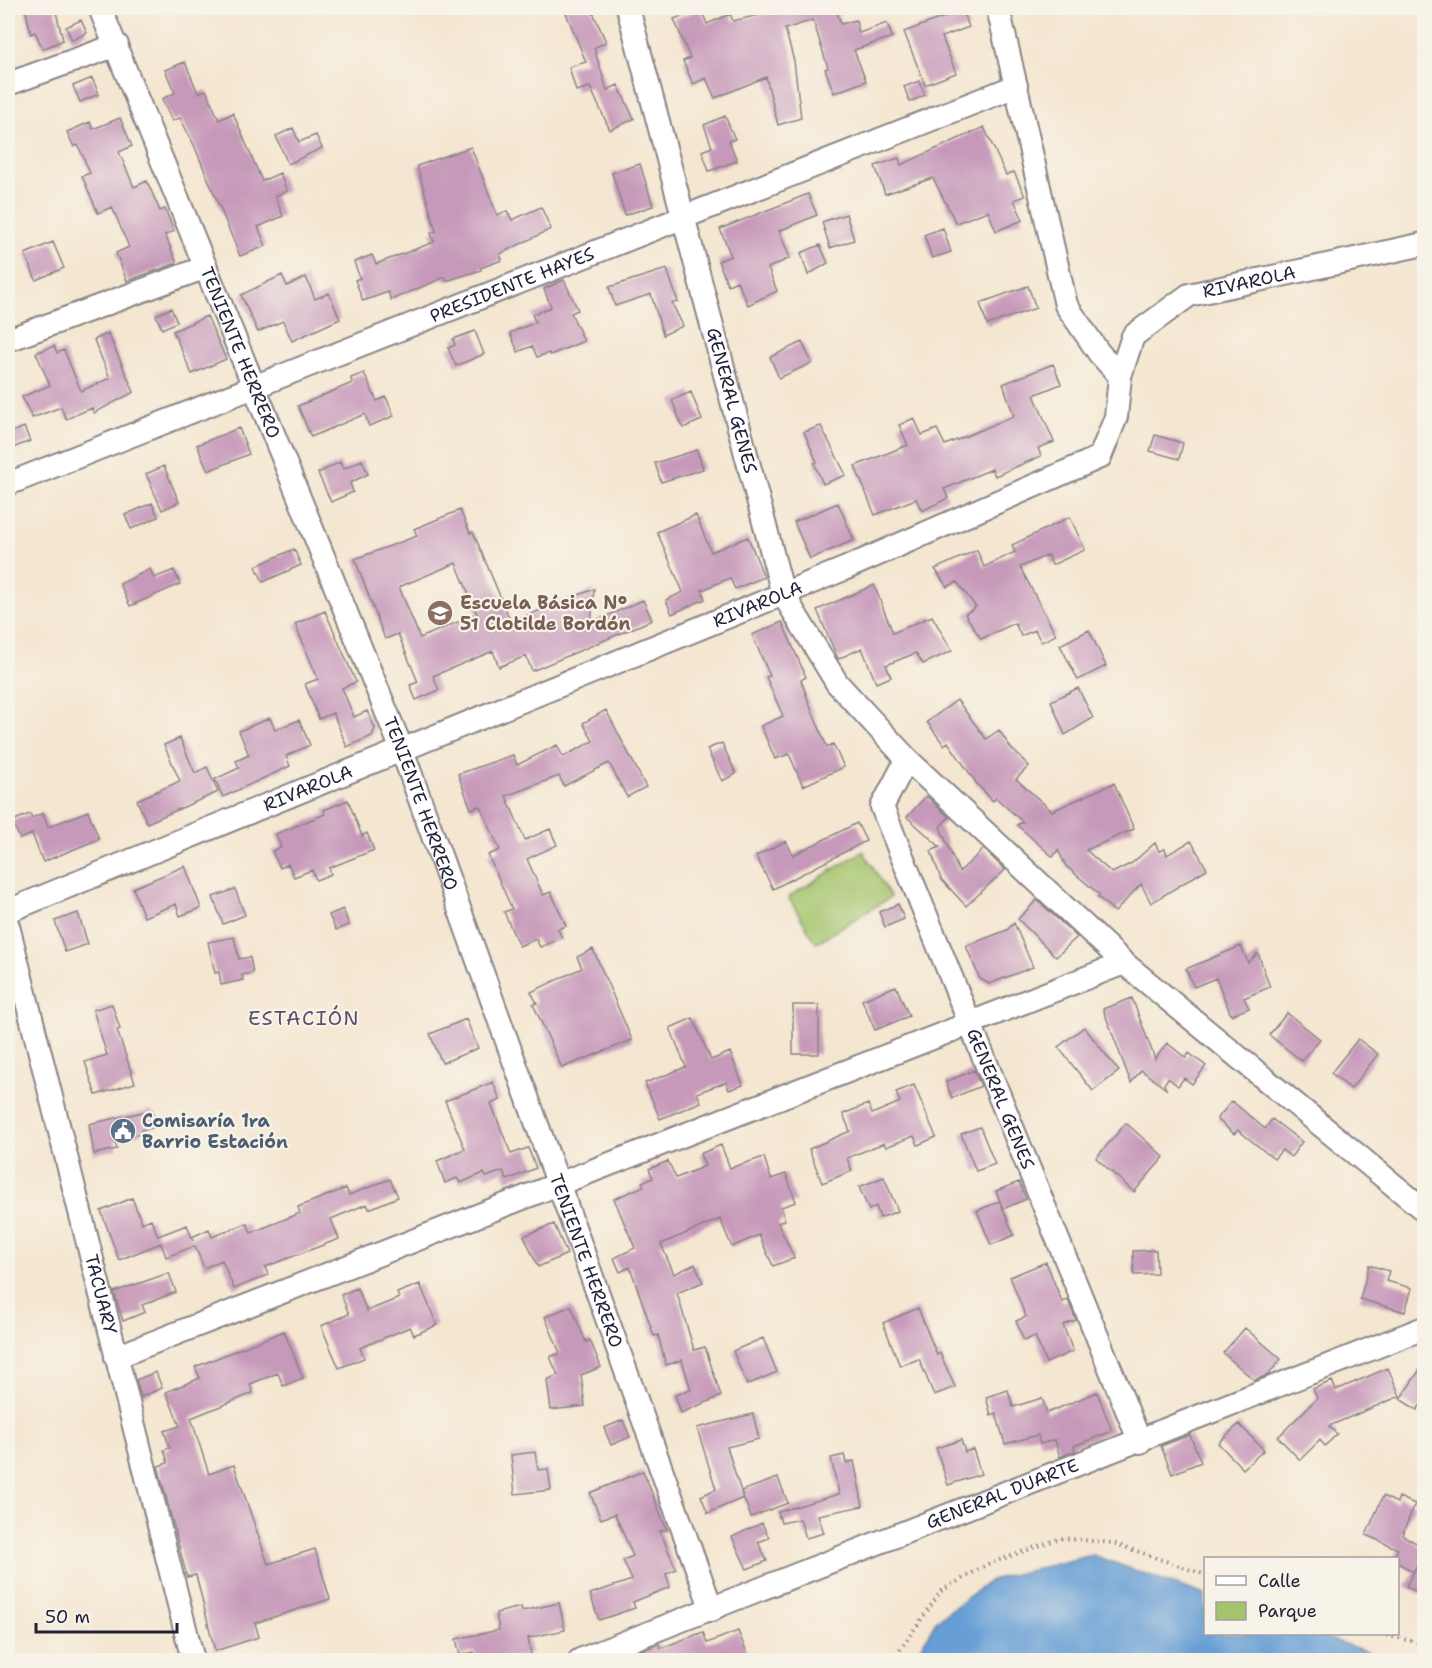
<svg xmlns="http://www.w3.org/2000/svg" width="1432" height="1668" viewBox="0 0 1432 1668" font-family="'Shantell Sans',sans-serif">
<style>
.green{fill:#a4c46c;stroke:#637354;stroke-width:1.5}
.water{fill:#669ed5;stroke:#446088;stroke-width:1.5}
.building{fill:#c698b9;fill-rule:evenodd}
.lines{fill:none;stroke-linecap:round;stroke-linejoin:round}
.minor-casing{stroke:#8b8486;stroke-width:26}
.path{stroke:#8b8486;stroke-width:4;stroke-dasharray:1.5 4.5;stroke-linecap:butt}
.minor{stroke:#fff;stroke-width:22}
.labels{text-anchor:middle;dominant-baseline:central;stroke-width:4.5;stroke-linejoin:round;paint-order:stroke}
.street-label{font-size:18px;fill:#22223b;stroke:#f7f3e8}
.education-label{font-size:18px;font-weight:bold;fill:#785e54;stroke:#f7f3e8;text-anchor:start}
.service-label{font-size:18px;font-weight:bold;fill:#4e5e75;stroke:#f7f3e8;text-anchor:start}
.neighbourhood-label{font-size:20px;letter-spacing:1.5px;fill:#5b4b67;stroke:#f7f3e8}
</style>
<rect width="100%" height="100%" fill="#f7f3e8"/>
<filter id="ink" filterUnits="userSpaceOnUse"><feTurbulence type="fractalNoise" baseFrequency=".0167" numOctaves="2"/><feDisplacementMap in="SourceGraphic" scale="12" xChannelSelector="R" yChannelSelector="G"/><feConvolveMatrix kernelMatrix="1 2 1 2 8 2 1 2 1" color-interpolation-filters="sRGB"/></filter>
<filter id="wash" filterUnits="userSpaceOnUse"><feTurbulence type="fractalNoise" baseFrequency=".008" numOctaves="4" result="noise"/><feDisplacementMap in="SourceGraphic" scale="24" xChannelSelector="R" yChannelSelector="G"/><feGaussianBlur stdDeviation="1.35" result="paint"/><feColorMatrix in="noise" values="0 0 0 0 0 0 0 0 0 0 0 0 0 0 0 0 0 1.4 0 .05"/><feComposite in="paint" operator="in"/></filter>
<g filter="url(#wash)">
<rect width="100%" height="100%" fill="#f4e6d0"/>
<path class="green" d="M863,851L891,897L816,943L788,897Z"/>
<path class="water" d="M1092,1555L1205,1595L1206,1634H1315L1392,1660H913L936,1621L991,1580Z"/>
<g id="blocks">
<path class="building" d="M25,8H55L63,40L43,49L35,32L31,34Z
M564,8H591L606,42L594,48L607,90L618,85L634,119L610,130L590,87L576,91L569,67L586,62Z
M790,8H843L844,11L837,13L841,24L856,20L859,33L887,23L892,37L854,50L866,81L834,93L825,69L828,68L813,20L785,29L794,61L801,118L778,125L766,77L715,98L706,78L693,84L683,61L690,58L674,19L701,9L707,24L730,14L733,21Z
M963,10L969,27L942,37L956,73L925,85L904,32Z
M81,20L87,33L72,40L66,27Z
M185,62L198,93L206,90L219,120L233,113L262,181L280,173L287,191L275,196L283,216L258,227L266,246L240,256L194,145L180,118L172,121L162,99L175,93L165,70Z
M92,78L99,94L80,102L73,86Z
M919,81L925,95L910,102L904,87Z
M725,116L735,139L729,141L737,161L709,171L702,151L712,147L704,125Z
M120,118L132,146L119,152L134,187L147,181L160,211L165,209L174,231L165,235L177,263L127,281L116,253L129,247L112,207L98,213L82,176L90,173L78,145L74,147L67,132L90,122L93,129Z
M984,127L1006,175L1014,172L1025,196L1014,200L1023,220L996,231L988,211L956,223L933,178L885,194L875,166L899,158L901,165Z
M293,128L299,142L316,135L322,148L288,164L276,136Z
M471,147L497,215L507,211L512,220L541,207L551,229L500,254L502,260L480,268L481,270L446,281L445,277L391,300L388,292L363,301L355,280L360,278L354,262L372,255L376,264L434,242L431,233L436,231L417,166Z
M640,164L653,206L625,215L612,173Z
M808,194L817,215L779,231L790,258L768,268L777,291L748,305L737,281L728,285L718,261L731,256L720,229Z
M846,214L854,240L830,248L822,222Z
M943,228L951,252L932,258L924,235Z
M53,242L64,268L36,280L25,254Z
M820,245L828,263L808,275L801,253Z
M667,269L678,302L672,303L683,326L663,335L651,294L615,306L609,287Z
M282,275L287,286L306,277L315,299L329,293L340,319L292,341L283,321L258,332L241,295Z
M564,280L578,310L571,313L584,341L550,355L549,353L537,357L532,346L518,352L510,333L536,322L532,315L551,307L544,289Z
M1028,286L1036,308L987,325L980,303Z
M171,308L177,322L162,329L156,315Z
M207,316L226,359L192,374L173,331Z
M475,331L484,354L456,366L448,348L455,345L453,339Z
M108,333L134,392L94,413L92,408L66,419L61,407L32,418L22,397L50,385L36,353L54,346L57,353L64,350L81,391L110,378L94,340Z
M802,342L812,363L779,378L770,357Z
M1053,364L1061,384L1034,395L1054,442L1038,448L1041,456L995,476L992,469L944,489L948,498L922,511L916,499L875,515L855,466L908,445L899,425L914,418L922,435L937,429L945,445L1014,416L1003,384Z
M364,373L377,401L386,397L394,416L369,426L365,414L311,437L298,406L352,383L351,378Z
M691,392L702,420L683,428L672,400Z
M821,426L846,475L823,484L814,463L817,462L804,432Z
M24,427L30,441L13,448L8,434Z
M239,428L249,454L208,471L197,445Z
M1155,435L1183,443L1179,459L1150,451Z
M697,450L703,469L661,482L655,463Z
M362,460L368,474L350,483L353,492L331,502L318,473L340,462L343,469Z
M164,466L179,502L162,510L146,474Z
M152,503L158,517L131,529L125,515Z
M838,503L854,540L810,559L794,522Z
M460,510L470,533L473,532L511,622L594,589L591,623L643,600L652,620L532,671L526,656L499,667L493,651L433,676L439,690L416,700L410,685L418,682L398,634L385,639L355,559L417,536L414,529ZM456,563L477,614L420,638L399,587Z
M696,515L711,552L748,537L764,577L735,589L730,578L702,590L705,599L672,614L666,600L683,592L657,532Z
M1070,517L1085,550L1052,565L1048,555L1020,567L1056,635L1041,642L1035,630L1021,636L1015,623L981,639L965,614L976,607L957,582L947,587L935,569L977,550L984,567L1015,552L1012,545Z
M294,549L301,565L263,582L256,566Z
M150,569L154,578L174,570L180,584L130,606L120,584Z
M874,585L893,633L932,616L952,651L923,664L916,653L886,665L891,677L876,683L862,648L838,659L817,610Z
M325,611L356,682L342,688L354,717L367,711L375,728L372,736L347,747L333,713L319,719L305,684L318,679L295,624Z
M782,622L806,677L801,680L809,703L827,747L833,744L844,767L803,786L789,754L775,759L761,726L783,716L766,677L770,676L752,635Z
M1089,630L1106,666L1078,680L1060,645Z
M1078,688L1093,718L1065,735L1051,701Z
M957,700L986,739L999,730L1011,748L1029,766L1016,779L1052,811L1114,783L1134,829L1086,850L1112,873L1132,863L1155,843L1159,851L1165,849L1167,855L1191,841L1207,869L1151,903L1141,884L1115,912L1098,897L1100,895L1066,866L1058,850L1053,857L1017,825L1023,822L996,798L993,801L977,784L948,742L944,745L927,722Z
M606,710L646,787L627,797L609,763L564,786L559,776L506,796L525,840L550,829L557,845L527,859L543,895L551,892L566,926L558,929L562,938L540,947L536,939L519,946L504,912L512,909L488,855L500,850L480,806L471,809L458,774L513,755L517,765L557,745L563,757L593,741L583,723Z
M270,718L275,730L299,720L310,745L286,756L290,766L223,797L215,779L239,768L236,761L249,755L239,731Z
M180,738L195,773L207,767L218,792L147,823L137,800L180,781L164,745Z
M722,743L736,774L722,781L707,749Z
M926,796L949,817L940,827L959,872L984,849L1005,870L966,906L941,879L931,851L940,847L907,817Z
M348,800L362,836L367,833L374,850L329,868L331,874L316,880L312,870L294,877L288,864L280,868L272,851L281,847L276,834L325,814L324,810Z
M88,811L99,839L43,862L32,834L20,839L12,821L30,814L32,818L43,813L48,827Z
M857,823L866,841L773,889L756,856L786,841L793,855Z
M185,866L201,908L180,916L176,904L144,917L133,888Z
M235,889L245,915L223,924L213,897Z
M1037,900L1077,937L1056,957L1018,919Z
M898,904L904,919L885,927L879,912Z
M343,909L349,925L336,930L329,915Z
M78,913L88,944L65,952L55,921Z
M1014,923L1033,967L989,984L980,979L966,946L1007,930Z
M234,937L239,959L250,957L253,973L242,975L243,980L221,985L219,972L215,973L208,942Z
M1241,946L1248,963L1258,953L1270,987L1244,998L1249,1008L1231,1015L1216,978L1194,987L1186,969Z
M593,949L632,1040L562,1068L533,1004L537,1003L531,992L582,968L577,957Z
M896,986L909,1016L875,1030L862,1000Z
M1132,998L1155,1059L1167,1043L1186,1058L1189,1053L1206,1066L1192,1084L1184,1078L1178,1086L1168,1078L1164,1084L1166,1089L1141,1070L1131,1083L1103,1009Z
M112,1004L120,1029L117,1030L135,1083L96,1095L85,1062L107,1055L93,1010Z
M793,1005H819V1054H793Z
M1287,1013L1320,1039L1302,1061L1269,1035Z
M693,1018L711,1060L730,1052L743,1085L729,1090L726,1082L697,1093L701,1102L660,1119L645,1083L686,1067L670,1028Z
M466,1019L478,1048L442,1063L430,1034Z
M1084,1027L1119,1071L1093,1091L1058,1047Z
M1358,1039L1378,1054L1351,1089L1331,1073Z
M974,1070L981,1086L952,1098L946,1082Z
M493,1082L500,1100L491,1104L511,1154L528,1148L536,1168L507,1180L503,1171L486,1177L484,1173L460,1183L457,1178L445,1183L437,1161L465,1149L445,1101Z
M914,1085L936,1137L918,1145L914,1136L886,1147L884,1143L847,1158L852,1171L822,1183L809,1149L850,1131L843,1114L868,1104L872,1114L900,1102L896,1092Z
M1232,1101L1265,1129L1272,1119L1302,1142L1291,1157L1282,1150L1274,1159L1238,1130L1234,1134L1217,1119Z
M152,1110L156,1127L141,1130V1134L115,1140L117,1149L94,1154L89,1124Z
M1126,1123L1164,1157L1134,1192L1096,1158Z
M980,1127L995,1164L976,1171L961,1134Z
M721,1145L730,1168L764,1157L771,1179L786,1174L796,1202L781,1207L785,1220L778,1223L794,1258L773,1266L759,1235L732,1247L720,1219L661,1244L674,1274L695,1264L703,1282L677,1293L694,1350L705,1347L721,1396L681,1413L675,1395L691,1390L682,1360L666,1365L658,1335L654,1336L630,1267L620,1272L614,1258L635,1248L614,1199L644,1186L642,1182L653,1178L649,1169L668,1161L676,1178L705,1166L700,1154Z
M884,1177L898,1211L880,1218L876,1206L869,1210L859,1187Z
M390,1179L398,1197L369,1209L367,1204L331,1219L339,1239L265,1267L268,1275L234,1289L222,1260L204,1268L195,1246L166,1257L161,1243L119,1260L101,1211L132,1198L142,1223L151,1219L158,1236L187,1225L193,1241L192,1237L209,1229L212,1237L247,1223L251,1233L300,1213L298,1207L346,1188L349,1195Z
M1019,1182L1026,1199L1003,1209L996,1191Z
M1000,1201L1014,1235L991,1245L977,1211Z
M554,1224L567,1254L538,1267L524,1236Z
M1156,1250L1157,1274L1134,1275L1133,1251Z
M1046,1262L1062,1302L1068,1300L1076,1320L1063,1325L1073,1351L1046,1363L1035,1336L1024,1341L1016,1321L1026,1317L1010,1277Z
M1369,1265L1389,1271L1386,1281L1412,1288L1405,1312L1360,1299Z
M169,1273L176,1292L142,1305L145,1312L123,1321L114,1292Z
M420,1284L437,1325L414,1335L410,1327L360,1348L364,1358L339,1368L321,1326L349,1314L341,1295L357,1288L367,1311L399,1298L397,1293Z
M571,1306L586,1342L590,1340L601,1367L581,1375L585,1406L551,1410L547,1380L558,1375L550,1357L560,1353L545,1317Z
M918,1308L937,1355L940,1353L955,1387L934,1395L919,1359L900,1366L883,1323Z
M1245,1328L1281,1359L1268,1375L1254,1380L1223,1353Z
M284,1331L303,1378L283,1386L278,1373L250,1384L253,1393L191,1418L209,1474L234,1465L268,1564L315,1549L330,1599L255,1623L259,1637L215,1651L196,1575L187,1577L158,1466L168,1463L164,1450L170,1448L164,1431L180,1426L166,1392L200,1378L195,1367Z
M763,1338L777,1372L747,1385L733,1351Z
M1425,1362V1399L1417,1410L1400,1399Z
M1388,1368L1400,1396L1329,1426L1337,1434L1325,1446L1320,1440L1300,1460L1278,1437L1317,1398L1313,1389L1332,1381L1336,1390Z
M156,1372L162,1388L141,1397L136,1380Z
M1008,1390L1013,1407L1042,1398L1047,1413L1097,1392L1112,1431L1074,1446L1075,1451L1060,1457L1055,1440L1040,1444L1038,1435L1005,1444L996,1413L991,1415L986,1397Z
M753,1414L759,1439L727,1447L743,1498L708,1513L701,1496L716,1489L697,1428Z
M623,1420L630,1437L611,1445L604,1428Z
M1239,1424L1264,1450L1243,1469L1218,1443Z
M1190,1435L1201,1462L1172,1474L1161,1446Z
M961,1440L965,1452L973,1449L981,1474L948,1485L936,1448Z
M535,1452L538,1470L548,1469L551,1490L515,1494L511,1455Z
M844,1455L846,1463L854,1461L863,1506L818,1515L824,1533L806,1538L800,1519L781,1523L778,1512L839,1494L831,1458Z
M643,1471L667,1530L660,1531L676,1569L666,1574L670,1587L633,1602L635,1608L599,1620L590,1594L632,1580L623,1560L633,1556L615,1514L601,1519L590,1493Z
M778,1478L788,1503L751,1517L741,1491Z
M1383,1496L1397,1503L1399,1497L1415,1504L1402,1535L1425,1548V1597L1406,1586L1421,1559L1413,1572L1398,1563V1558H1393L1398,1549L1366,1535Z
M762,1523L769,1538L758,1542L767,1561L747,1569L732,1537Z
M559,1603L565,1630L528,1638L531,1654L500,1660H476L474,1652L460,1655L456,1639L499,1630L496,1613L521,1607L522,1611Z
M738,1631L750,1660H629L627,1656L659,1644L661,1648L703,1632L707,1643Z"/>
</g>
</g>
<g filter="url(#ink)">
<use href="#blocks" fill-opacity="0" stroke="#8b8486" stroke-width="1.5"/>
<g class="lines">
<g class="minor-casing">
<g id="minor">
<path id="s1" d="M100,8L402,750L712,1610"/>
<path id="s2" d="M628,8L783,594L837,683L907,759L1124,963L1424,1210"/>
<path d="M998,8L1066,305L1099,353L1120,376"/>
<path d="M8,84L117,45"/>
<path d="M8,340L206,267"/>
<path id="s3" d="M8,484L1016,86"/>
<path id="s4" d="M907,759L882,807L1140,1442"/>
<path id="s5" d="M8,911L844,569L1100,457L1116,417L1120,376L1133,336L1189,295L1424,244"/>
<path id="s6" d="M8,926L193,1660"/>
<path d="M116,1357L1124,963"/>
<path id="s7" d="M580,1660L1424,1328"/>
</g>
</g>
<path class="path" d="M1381,1634L1424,1644
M893,1660L941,1591L988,1564L1061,1538L1113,1543L1206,1575"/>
<use href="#minor" class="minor"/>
</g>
</g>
<defs>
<g id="school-disc" transform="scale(1.35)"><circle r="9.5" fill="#8d6e63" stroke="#f7f3e8"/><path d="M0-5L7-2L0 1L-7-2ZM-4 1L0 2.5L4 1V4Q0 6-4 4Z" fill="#fff"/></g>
<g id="civic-disc" transform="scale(1.35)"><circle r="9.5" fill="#5c6f8a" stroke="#f7f3e8"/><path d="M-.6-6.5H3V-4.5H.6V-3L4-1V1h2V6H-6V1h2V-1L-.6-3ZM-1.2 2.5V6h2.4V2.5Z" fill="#fff"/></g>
</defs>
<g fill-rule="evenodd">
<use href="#school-disc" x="440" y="613"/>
<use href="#civic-disc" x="123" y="1131"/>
</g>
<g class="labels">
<g class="street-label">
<text stroke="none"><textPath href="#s5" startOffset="1440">RIVAROLA</textPath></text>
<text stroke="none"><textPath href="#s3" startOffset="542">PRESIDENTE HAYES</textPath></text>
<text stroke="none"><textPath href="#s1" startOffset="372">TENIENTE HERRERO</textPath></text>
<text stroke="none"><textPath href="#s2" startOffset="406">GENERAL GENES</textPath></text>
<text stroke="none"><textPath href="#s5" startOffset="810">RIVAROLA</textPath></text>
<text stroke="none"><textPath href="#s5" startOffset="324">RIVAROLA</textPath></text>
<text stroke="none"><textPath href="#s1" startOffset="858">TENIENTE HERRERO</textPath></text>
<text stroke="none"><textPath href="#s4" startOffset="369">GENERAL GENES</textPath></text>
<text stroke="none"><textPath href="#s1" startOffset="1344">TENIENTE HERRERO</textPath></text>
<text stroke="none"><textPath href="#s6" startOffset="380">TACUARY</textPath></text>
<text stroke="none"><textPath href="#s7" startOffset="454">GENERAL DUARTE</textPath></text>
</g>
<g class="education-label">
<text x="460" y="603">Escuela Básica Nº<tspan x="460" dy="21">51 Clotilde Bordón</tspan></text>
</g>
<g class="service-label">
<text x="142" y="1121">Comisaría 1ra<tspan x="142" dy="21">Barrio Estación</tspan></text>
</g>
<g class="neighbourhood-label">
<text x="304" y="1018">ESTACIÓN</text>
</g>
</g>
<rect width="1432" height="1668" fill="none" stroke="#f7f3e8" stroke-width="30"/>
<rect x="1204" y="1557" width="195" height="78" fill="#f7f3e8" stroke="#a29fa3" stroke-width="1.5"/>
<rect x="1216" y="1576" width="30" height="9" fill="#ffffff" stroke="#a29fa3" stroke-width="1.5"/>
<text x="1258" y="1587" font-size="18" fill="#22223b">Calle</text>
<rect x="1216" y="1602" width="30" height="18" fill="#a4c46c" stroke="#a29fa3" stroke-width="1.5"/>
<text x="1258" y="1617" font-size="18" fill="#22223b">Parque</text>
<path d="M36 1623v9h141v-9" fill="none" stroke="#22223b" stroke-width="3"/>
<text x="45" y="1623" font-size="18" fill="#22223b" stroke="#f7f3e8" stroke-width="4.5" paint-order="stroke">50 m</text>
</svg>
